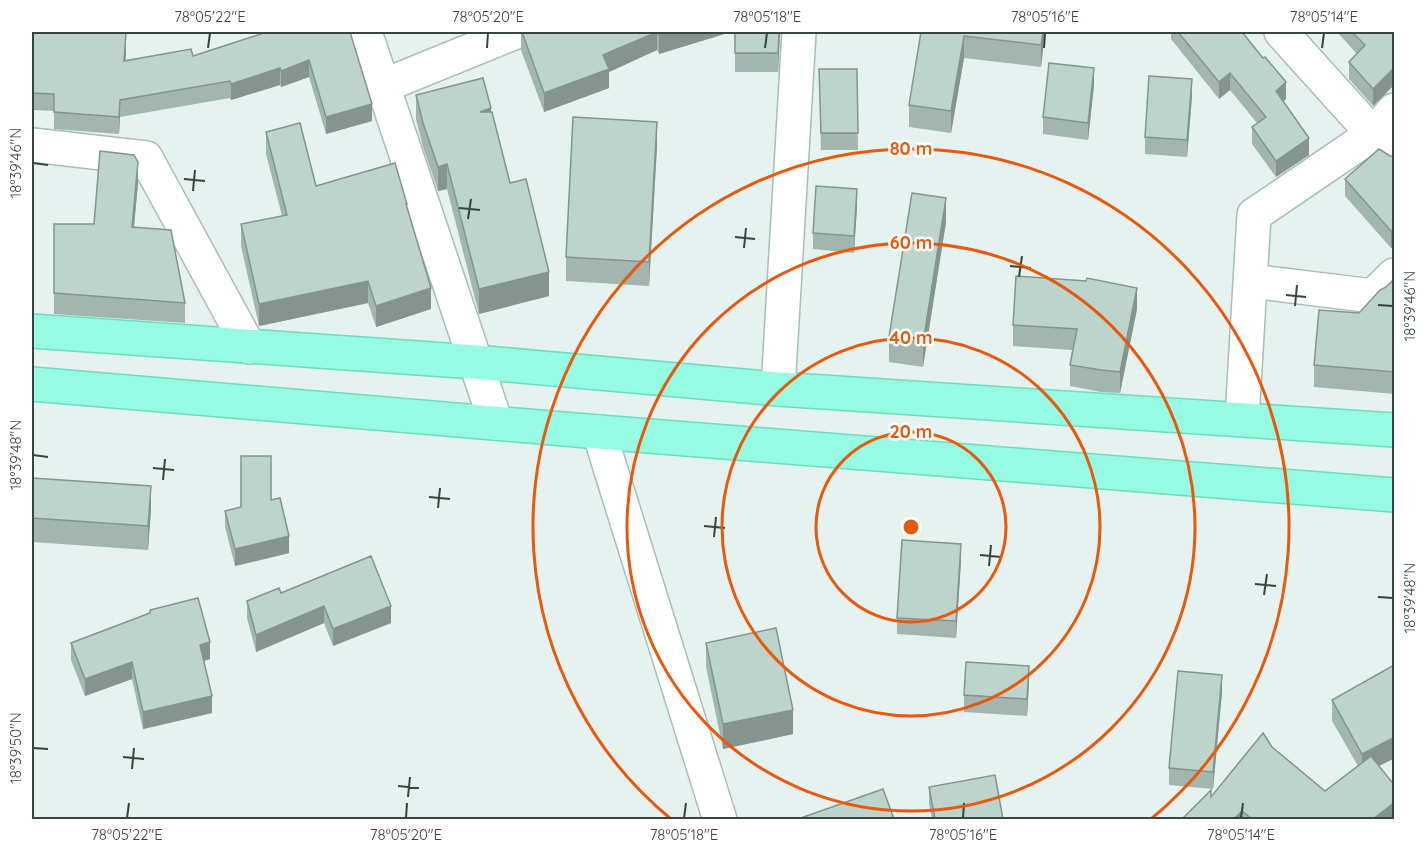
<svg xmlns="http://www.w3.org/2000/svg" width="1426" height="851" viewBox="0 0 1426 851" font-family="Quicksand,sans-serif">
<style>
.lines{fill:none;stroke-linecap:round;stroke-linejoin:round}
.minor-casing{stroke:#a9bdb7;stroke-width:36}
.major-casing{stroke:#67dfc0;stroke-width:36}
.minor{stroke:#fff;stroke-width:33}
.major{stroke:#97fae2;stroke-width:33}
.wall{fill:#a2b6af}
.shaded-wall{fill:#84948e}
.building{fill:#bcd4cb;stroke:#84948e;stroke-width:1.5}
.ticks{fill:none;stroke:#36453f;stroke-width:2}
.ring{fill:none;stroke:#e8590c;stroke-width:3}
.centre{fill:#e8590c;stroke:#fff;stroke-width:3}
.ring-label{font-size:18px;text-anchor:middle;font-weight:bold;fill:#e8590c;stroke:#fff;stroke-width:5;stroke-linejoin:round;paint-order:stroke}
.neatline{fill:none;stroke:#36453f;stroke-width:2}
.ticks-label{font-size:15px;text-anchor:middle;fill:#36453f}
</style>
<rect width="100%" height="100%" fill="#e6f2ef"/>
<g class="lines">
<g class="minor-casing">
<path id="minor" d="M365,32L496,423
M1281,32L1373,134L1394,155
M383,86L516,32
M32,145L146,158L249,347
M1251,281L1373,296L1394,275
M778,389L799,32
M1242,419L1254,215L1373,134L1394,110
M599,432L720,820"/>
</g>
<g class="major-casing">
<path id="major" d="M32,331L475,362L778,389L1394,430
M32,384L599,432L1394,495"/>
</g>
<use href="#minor" class="minor"/>
<use href="#major" class="major"/>
</g>
<path class="wall" d="M32,32L126,55L125,60L193,56L263,33V32H350L372,121L326,134L309,77L281,87L280,85L231,100L230,98L120,117L119,134L54,129V111L32,110Z
M521,32H731L659,54L657,50L609,72V88L544,112L521,50Z
M735,32H780L778,72H735Z
M921,32H1045L1041,67L964,58L951,133L909,127V105Z
M1171,32H1242L1286,99L1283,102L1309,155L1276,177L1252,144V127L1257,123L1230,90L1219,99L1171,39Z
M1337,32H1395V84L1373,106L1349,79V62L1357,54Z
M819,69H857L858,150H821Z
M1094,85L1088,140L1043,134V117Z
M416,95L491,112L510,183L549,296L479,314L447,189L438,191L423,147L416,119Z
M1192,96L1187,157L1145,154V137Z
M266,132L316,186L407,208L431,309L376,327L368,303L259,326L241,246V224L282,216L266,154Z
M657,146L649,286L566,281V257Z
M1390,156H1395V245L1391,248L1345,196V179Z
M138,183L134,227L185,303V323L54,314V224H94Z
M857,206L854,253L813,249V233Z
M946,222L923,367L889,362V337Z
M1395,278V394L1314,387V365L1359,313Z
M1137,309L1120,393L1101,392L1070,386V365L1072,350L1013,346V325Z
M32,478L151,510L148,550L32,542Z
M271,500L289,553L235,566L225,527V511Z
M961,561L956,638L897,634V618Z
M281,593L391,623L333,646L324,623L256,652L247,618V601Z
M150,610L210,659L204,661L212,713L143,729L132,679L85,696L71,660V643L150,613Z
M706,643L793,734L723,749L706,667Z
M1395,667V758L1379,766L1395,819H1182L1272,747L1325,791L1358,766L1332,721V700Z
M1029,683L1027,716L964,712V695Z
M1222,692L1213,789L1169,785V768Z
M929,787L1003,819H932L929,804Z"/>
<path class="shaded-wall" d="M126,32V55L124,77V61Z
M657,32V50L609,72V88L544,112V93L603,55Z
M670,32H731L659,54V35Z
M779,32H780L778,72V53Z
M1043,32H1045L1041,67V45Z
M964,36V58L951,133V111Z
M309,60V77L281,87V71Z
M1395,67V84L1373,106V89Z
M280,68V85L231,100V84Z
M1094,68V85L1088,140V123Z
M1230,73V90L1219,99V82Z
M1192,79V96L1187,157V140Z
M1286,82V99L1276,108V91Z
M120,100V117L119,134V117Z
M372,104V121L326,134V117Z
M491,108V132L480,112Z
M657,122V146L649,286V262Z
M1309,138V155L1276,177V161Z
M138,162V183L132,247V227Z
M447,164V189L438,191V167Z
M857,189V206L854,253V236Z
M946,198V222L923,367V343Z
M1395,228V245L1391,248V231Z
M549,272V296L479,314V289Z
M368,281V303L259,326V304Z
M431,288V309L376,327V306Z
M1137,288V309L1120,393V372Z
M151,486V510L148,550V526Z
M289,536V553L235,566V549Z
M961,544V561L956,638V621Z
M324,606V623L256,652V635Z
M391,606V623L333,646V629Z
M210,642V659L200,662V645Z
M132,662V679L85,696V679Z
M1029,666V683L1027,716V699Z
M1222,675V692L1213,789V772Z
M212,696V713L143,729V712Z
M793,710V734L723,749V724Z
M1395,737V758L1362,774V754Z
M1395,802V819H1373Z
M1242,811V819H1234Z"/>
<path class="building" d="M32,32H126L124,61L191,49L193,56L267,32H350L372,104L326,117L309,60L281,71L280,68L231,84L230,81L120,100L119,117L54,112V94L32,93Z
M522,32H657L603,55L609,69L544,93Z
M658,32H670L659,35Z
M735,32H779L778,53H735Z
M921,32H1043L1041,45L964,36L951,111L909,105Z
M1178,32H1242L1263,58L1265,57L1286,82L1276,91L1309,138L1276,161L1252,127L1266,117L1230,73L1219,82Z
M1352,32H1395V67L1373,89L1349,62L1365,45Z
M1049,63L1094,68L1088,123L1043,117Z
M819,69H857L858,133H821Z
M1149,76L1192,79L1187,140L1145,137Z
M483,78L491,108L480,112H492L510,183L526,179L549,272L479,289L447,164L438,167L423,123L416,95Z
M573,117L657,122L649,262L566,257Z
M300,123L316,186L395,163L407,204H406L431,288L376,306L368,281L259,304L241,224L287,215L266,132Z
M1379,149L1390,156H1395V228L1391,231L1345,179Z
M100,151L134,155L138,162L132,227L171,230L185,303L54,293V224H94Z
M816,186L857,189L854,236L813,233Z
M912,193L946,198L923,343L889,337Z
M1016,276L1086,281L1087,278L1137,288L1120,372L1101,370L1070,365L1077,329L1013,325Z
M1395,278V372L1314,365L1319,310L1359,313L1380,290L1386,287Z
M241,456H271V500L280,498L289,536L235,549L225,511L241,507Z
M32,478L151,486L148,526L32,518Z
M902,540L961,544L956,621L897,618Z
M371,556L391,606L333,629L324,606L256,635L247,601L279,588L281,593Z
M198,598L210,642L200,645L212,696L143,712L132,662L85,679L71,643L150,613V610Z
M776,628L793,710L723,724L706,643Z
M966,662L1029,666L1027,699L964,695Z
M1394,665L1395,737L1362,754L1332,700Z
M1178,671L1222,675L1213,772L1169,768Z
M1263,733L1272,747L1325,791L1371,756L1395,786V802L1373,819H1252L1242,811L1234,819H1182L1211,790V797Z
M995,775L1003,819H935L929,787Z
M883,789L894,819H798Z"/>
<path class="ticks" d="M208,48L210,33M487,48L488,33M765,48L767,33M1044,48L1045,33M1322,48L1324,33M33,163L48,165M184,179L205,181M193,191L195,170M459,208L480,210M468,219L471,199M735,237L755,239M744,248L746,228M1010,266L1031,268M1019,277L1022,256M1286,295L1306,297M1378,305L1393,306M1295,306L1297,285M33,455L48,457M153,468L174,470M163,480L165,459M429,497L450,499M438,508L440,488M704,526L725,528M714,537L716,517M980,555L1001,557M989,566L991,545M1255,584L1276,586M1264,595L1267,574M1378,597L1393,598M33,748L48,749M123,757L144,759M132,769L134,748M398,786L419,788M408,797L410,777M127,818L129,803M406,818L407,803M684,818L686,803M963,818L964,803M1241,818L1243,803"/>
<g class="ring">
<circle cx="911" cy="527" r="95"/>
<circle cx="911" cy="527" r="189"/>
<circle cx="911" cy="527" r="284"/>
<path d="M671 819A378 378 0 1 1 1151 819"/>
</g>
<circle cx="911" cy="527" r="9" class="centre"/>
<g class="ring-label">
<text x="911" y="155">80 m</text>
<text x="911" y="249">60 m</text>
<text x="911" y="344">40 m</text>
<text x="911" y="438">20 m</text>
</g>
<rect width="1426" height="851" fill="none" stroke="#ffffff" stroke-width="66"/>
<rect x="33" y="33" width="1360" height="785" class="neatline"/>
<g class="ticks-label">
<text x="210" y="22">78°05'22"E</text>
<text x="488" y="22">78°05'20"E</text>
<text x="767" y="22">78°05'18"E</text>
<text x="1045" y="22">78°05'16"E</text>
<text x="1324" y="22">78°05'14"E</text>
<text transform="translate(16 163) rotate(-90)" y="5">18°39'46"N</text>
<text transform="translate(1410 306) rotate(-90)" y="5">18°39'46"N</text>
<text transform="translate(16 455) rotate(-90)" y="5">18°39'48"N</text>
<text transform="translate(1410 598) rotate(-90)" y="5">18°39'48"N</text>
<text transform="translate(16 748) rotate(-90)" y="5">18°39'50"N</text>
<text x="127" y="840">78°05'22"E</text>
<text x="406" y="840">78°05'20"E</text>
<text x="684" y="840">78°05'18"E</text>
<text x="963" y="840">78°05'16"E</text>
<text x="1241" y="840">78°05'14"E</text>
</g>
</svg>
